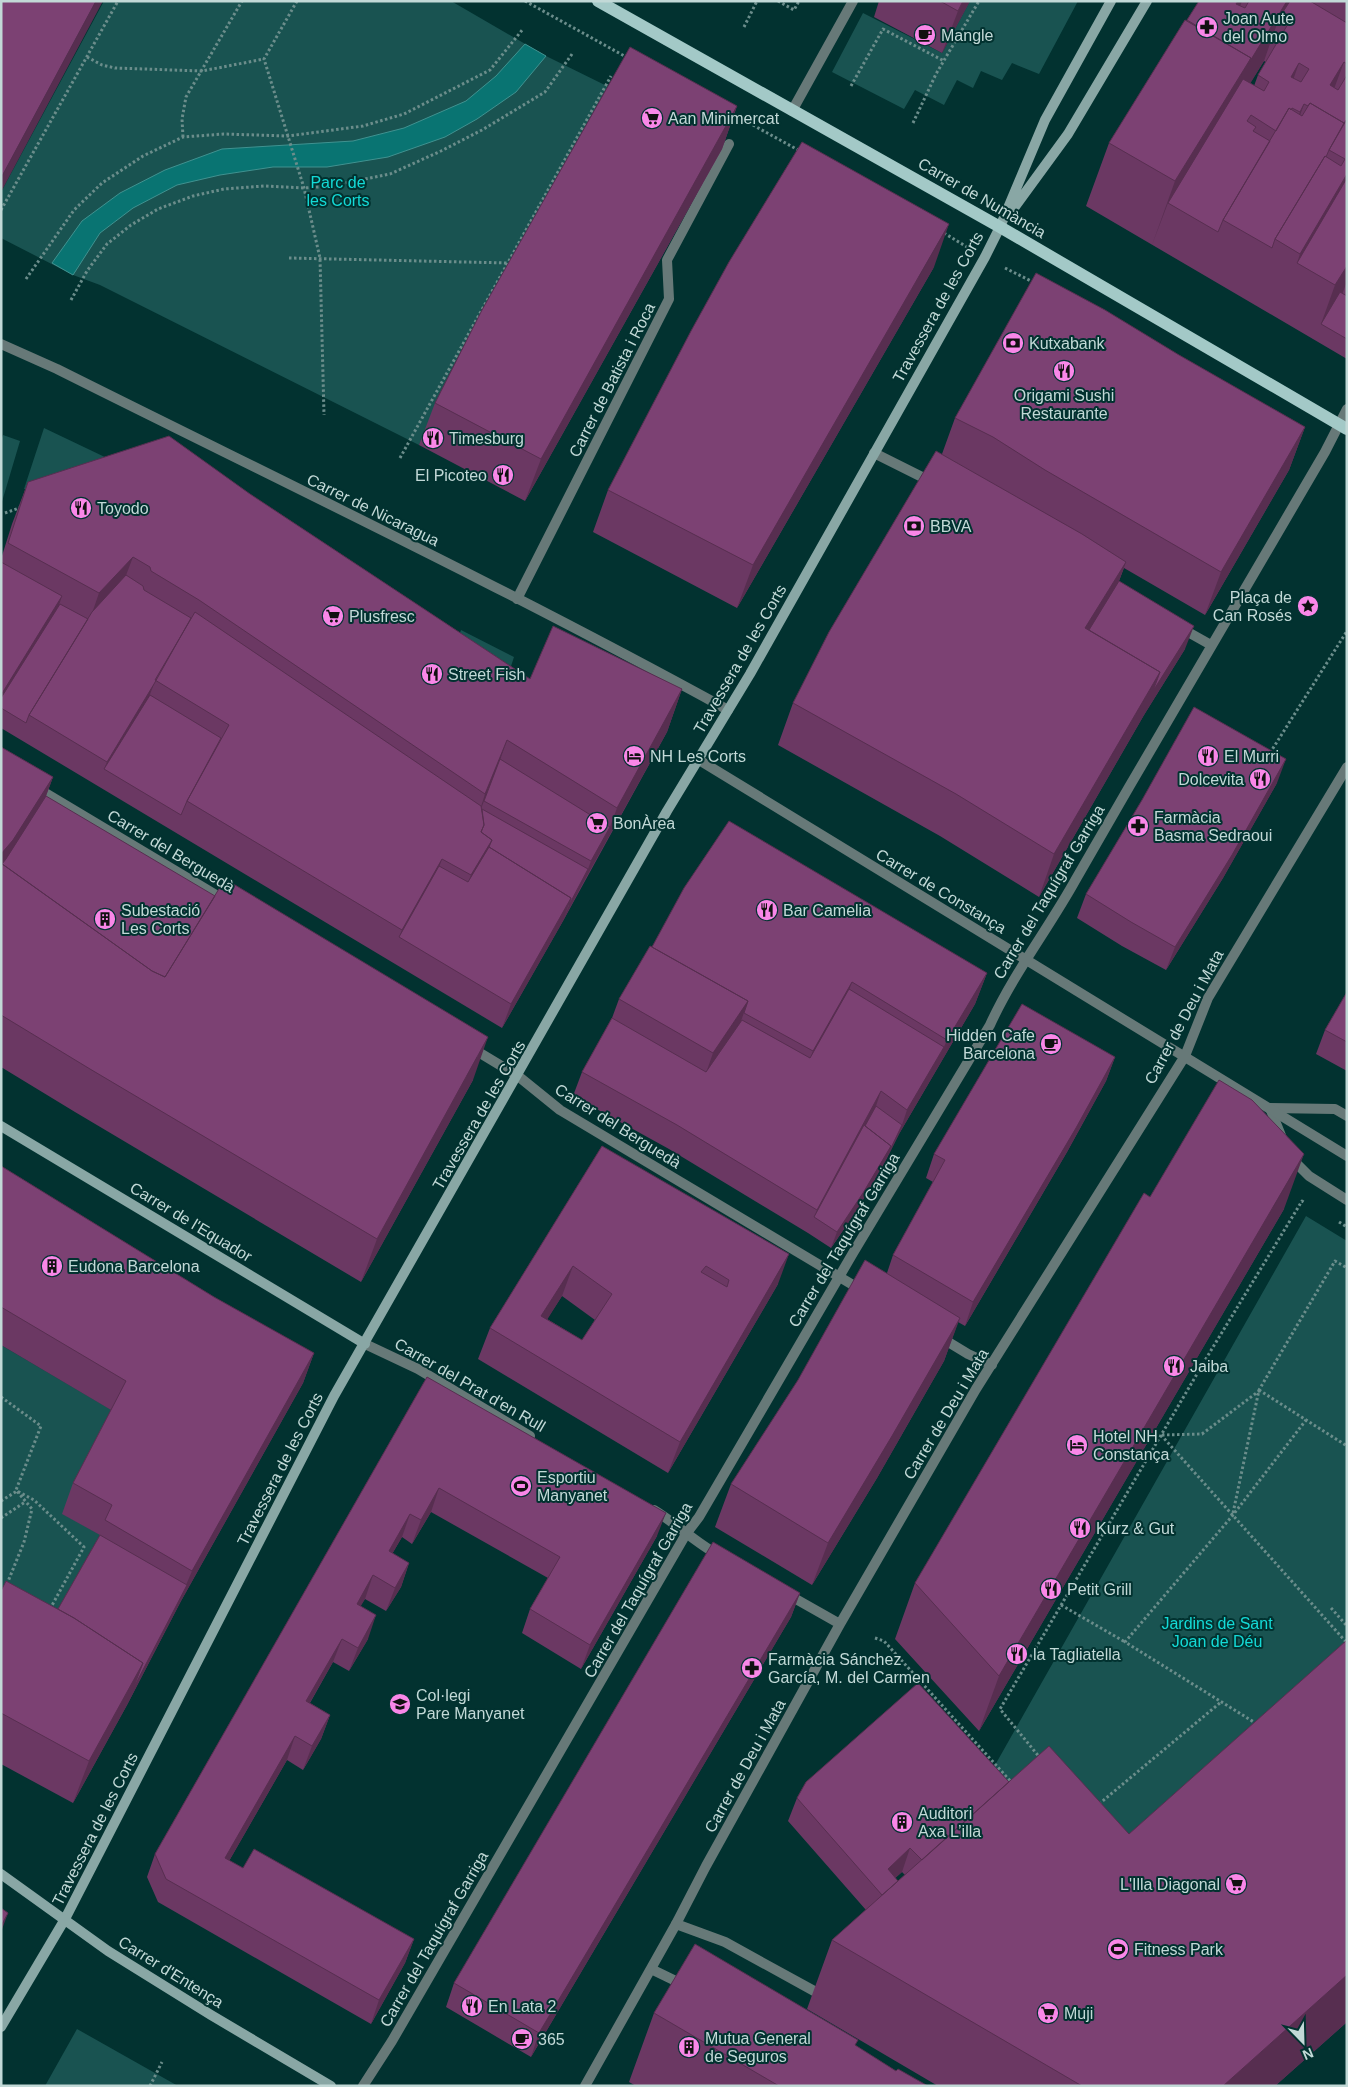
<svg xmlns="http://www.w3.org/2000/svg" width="1348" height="2087" viewBox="0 0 1348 2087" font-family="Helvetica,sans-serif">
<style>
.green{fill:#195351}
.water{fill:#097472;stroke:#409290}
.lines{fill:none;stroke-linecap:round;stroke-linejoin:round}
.path{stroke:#6b8d8b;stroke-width:3;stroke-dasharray:2.5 2.5;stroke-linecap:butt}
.lane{stroke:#677978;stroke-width:10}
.street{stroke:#677978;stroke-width:10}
.secondary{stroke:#89a7a5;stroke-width:10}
.primary{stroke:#a3c9c7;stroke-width:12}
.wall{fill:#6b3863;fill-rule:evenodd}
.shaded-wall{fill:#572e50}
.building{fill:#7c4173;stroke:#572e50;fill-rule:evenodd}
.labels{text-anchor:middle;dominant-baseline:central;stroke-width:4;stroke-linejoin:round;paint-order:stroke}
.poi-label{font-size:16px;fill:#c2d9d7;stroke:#023230;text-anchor:start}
.park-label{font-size:16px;fill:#14dad6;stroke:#023230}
.street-label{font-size:16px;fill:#c2d9d7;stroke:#023230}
</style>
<rect width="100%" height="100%" fill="#023230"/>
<path class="green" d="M104,1H451L546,56L615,90L466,353L419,445L100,285L73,275L1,238V192Z
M970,1H1078L1039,74L1012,63L1002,80L981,71L973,88L957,80L944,105L915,90L904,109L832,72L863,13L942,53Z
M44,428L109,459L28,490L24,489Z
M3,435L20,441L1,505V441Z
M461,630L514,657L503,691L452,657Z
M1306,1216L1347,1241V1691L1137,1873L990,1774Z
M1,1345L115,1412L63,1514L101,1535L39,1650L1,1630Z
M77,2029L178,2086H45Z"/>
<path class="water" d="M525,44L546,56L516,92L477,119L445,137L388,157L327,167H273L220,175L177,185L133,208L100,233L73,275L52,263L82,221L120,193L165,170L222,149L353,141L404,128L466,101L496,76Z"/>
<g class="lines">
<path class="path" d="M297,1L264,59L304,188L320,258L324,415
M525,1L628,58
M778,1L794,10L799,1
M744,27L757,1
M87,57L102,65L115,68L202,71L264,59
M851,86L883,29L944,61
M731,113L800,151
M913,123L936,74L979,1
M183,137L182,119L186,97L242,1
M1,210L118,1
M944,233L967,247
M289,258L508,263
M1005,268L1035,283
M26,279L74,210L102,183L143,156L183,137L224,134L288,136L363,126L404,114L490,70L523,29
M71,300L87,271L107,244L131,225L158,209L193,196L224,189L264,186L304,188L330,186L390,174L441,151L482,130L545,92L572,54
M400,458L611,76
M5,513L22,507
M1270,753L1347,631
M1339,1222L1347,1227
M1259,1390L1347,1446
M1,1397L41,1426L16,1490L32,1509L24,1542L7,1584
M1161,1435L1347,1643
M1162,1435L1202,1434L1259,1391
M1,1501L17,1491L34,1500L84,1547L50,1609
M1233,1513L1259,1390L1335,1261L1347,1268
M1,1518L25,1502
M1061,1605L1125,1642
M1331,1608L1347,1626
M875,1638L884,1641L1013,1784
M1257,1724L1125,1642L1233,1515L1306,1420
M1041,1759L1000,1709L1207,1357L1302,1201L1305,1203
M1099,1804L1221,1702
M150,2086L162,2062"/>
<path class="lane" d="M792,111L853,1
M1282,1138L1270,1108L1335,1109L1347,1116
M1291,1158L1309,1176L1347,1200
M676,1924L725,1942L825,1997"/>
<path class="street" d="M1,344L57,369C281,481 508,589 728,710
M874,453L934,483
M517,599L669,299L667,260L729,144
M1179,627L1211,645
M699,760L1347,1156
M37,788L226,901
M470,1047L518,1076L560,1110L863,1291
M940,1337L968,1354L992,1365
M365,1344L418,1369L530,1436
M654,1510C677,1524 696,1543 720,1556
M787,1594L840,1624
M651,1969L684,1985
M363,2086L392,2041L686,1534L699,1517L853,1253L990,1025C1013,974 1049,928 1076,879C1158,736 1242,594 1325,452L1347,409
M585,2086L676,1924L706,1866L840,1624L976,1389L1185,1056L1208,998L1220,978L1347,767"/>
<path class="secondary" d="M1011,212L1068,134L1147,1
M1,1126L365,1344
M1,1874L108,1951L211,2015L331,2086
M1,2027L65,1919L334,1396L667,811L750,674L985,257L1000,227L1045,120L1111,1"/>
<path class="primary" d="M598,1L1000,227L1347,429"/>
</g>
<path class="wall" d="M879,1H970L942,53L874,17Z
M1199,1H1347V359L1086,206L1109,143ZM1264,61L1266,62L1258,75L1254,86L1250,83Z
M737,106L722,149L525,501L419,445L435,403Z
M934,267L737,608L593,532L608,490Z
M1179,355L1305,427L1289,470L1205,615L1124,568L1119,581L1185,649L1144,715L1039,897L940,836L778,745L793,703L942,454L955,418Z
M28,482L250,494L530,679L682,689L667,732L563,921L502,1028L1,728V559L12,524Z
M1,747L53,777L46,796L473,1080L361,1282L75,1112L1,1067Z
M1277,783L1223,878L1166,970L1122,946L1077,918L1086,894Z
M652,947L987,973L975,1004L899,1134L885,1162L857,1210L831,1248L808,1233L669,1149L573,1096L582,1072L612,1018L619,999Z
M1347,992V1071L1316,1054L1325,1030Z
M1115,1057L1106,1081L1067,1152L965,1326L958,1322L944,1361L877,1478L812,1585L715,1527L731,1484L887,1273L893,1255L933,1182L926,1178L934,1154Z
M602,1146L778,1284L668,1473L478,1359L490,1328ZM562,1296L595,1320L582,1340L547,1319Z
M1,1166L214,1297L314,1353L303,1383L181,1601L127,1705L73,1803L1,1764V1591L58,1609L100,1535L62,1514L73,1483L111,1410L1,1345Z
M1150,1197L1284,1209L979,1731L895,1639L915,1583Z
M427,1377L657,1536L581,1669L522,1633L530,1609L548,1578L431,1512L412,1544L402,1537L392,1554L409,1563L401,1587L386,1611L365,1599L360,1606L368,1639L349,1671L333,1662L310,1703L330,1715L321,1739L303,1770L287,1760L229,1861L243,1868L414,1939L405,1963L371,2024L158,1902L147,1877L155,1854Z
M800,1593L791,1617L531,2057L446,2007L454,1983Z
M1347,1640V2022L1275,2086H938L807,2009L832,1940L866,1910L788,1821L797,1798L1009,1782L1129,1834ZM902,1872L905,1875L898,1881L895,1878Z
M654,2013L856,2046L896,2071L928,2086H636L629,2082Z"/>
<path class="shaded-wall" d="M96,1H103L1,192V178Z
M963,1H970L942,53L958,11Z
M1238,1H1242L1228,40L1236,4Z
M1287,1H1292L1279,18L1264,61L1175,207L1168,203L1152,245L1175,181L1251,58Z
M1344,62L1328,105L1330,85Z
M1299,63L1284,106L1291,77Z
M1304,104L1289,147L1284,155L1300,112Z
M737,106L722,149L525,501L541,459Z
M1347,174V198L1297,263L1300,254Z
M949,224L934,267L737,608L753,565Z
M1347,266V285L1346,284L1340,300L1321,324L1335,285Z
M1305,427L1289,470L1205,615L1221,572Z
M133,557L117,599L90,619L99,593Z
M1126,562L1110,605L1079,647L1085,628Z
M62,596L54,620L1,705V695Z
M1194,626L1185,649L1144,715L1039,897L1054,854L1160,672Z
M154,684L145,707L104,769L107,762Z
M682,689L667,732L582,885L591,861L610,827L617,808Z
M507,740L492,783L484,801L476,822L485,794Z
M1286,759L1277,783L1223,878L1166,970L1175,947Z
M53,777L37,820L1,877V854Z
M492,840L481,871L460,906L471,875Z
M442,859L431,890L399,937L402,930Z
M588,869L582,885L563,921L569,905Z
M571,898L563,921L502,1028L511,1004Z
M987,973L975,1004L899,1134L885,1162L857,1210L831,1248L837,1232L902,1125L907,1110L944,1047L947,1040Z
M852,982L841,1012L802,1082L813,1051Z
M748,1001L733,1044L698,1096L713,1053Z
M488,1037L473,1080L361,1282L377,1239Z
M1115,1057L1106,1081L1067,1152L965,1326L973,1302Z
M881,1091L873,1115L814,1217L817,1210Z
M1304,1154L1284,1209L979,1731L999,1676Z
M789,1254L778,1284L668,1473L680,1442Z
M573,1266L562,1296L530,1347L541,1316Z
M960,1318L944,1361L877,1478L812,1585L828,1543Z
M314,1353L303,1383L181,1601L127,1705L73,1803L89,1761L186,1585L192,1571Z
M439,1488L431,1512L412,1544L421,1520Z
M666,1513L657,1536L581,1669L590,1645Z
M410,1514L402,1537L380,1575L389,1551Z
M409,1563L401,1587L386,1611L395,1588Z
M373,1575L365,1599L348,1628L357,1604Z
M800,1593L791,1617L531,2057L539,2033Z
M376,1615L368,1639L349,1671L358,1648Z
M342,1639L333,1662L297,1725L306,1701Z
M330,1715L321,1739L303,1770L312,1746Z
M295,1736L287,1760L217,1882L225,1858Z
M910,1848L902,1872L879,1893L888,1869Z
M8,1913L1,1932V1926Z
M414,1939L405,1963L371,2024L379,2000Z
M1347,1975V2022L1275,2086H1223Z"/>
<path class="building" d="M1,1H96L1,178Z
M940,1H963L958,11Z
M1199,1H1238L1236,4L1245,8L1249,1H1287L1247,66L1251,58L1187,20Z
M1290,1H1310L1347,23V64L1344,62L1330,85L1338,90L1347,75V119L1344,123L1310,103L1308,106L1304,104L1300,112L1292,108L1291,110L1289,108L1276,131L1251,115L1247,121L1256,127L1253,131L1270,141L1223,220L1218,232L1168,203L1243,79L1264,91L1269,82L1258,75L1288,24L1279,18ZM1299,63L1309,69L1301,82L1291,77Z
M1185,20L1251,58L1175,181L1109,143Z
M630,47L737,106L541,459L435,403L482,310Z
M1310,103L1344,123L1329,150L1326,157L1325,156L1275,239L1272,248L1223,220L1289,108L1302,116Z
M1347,119V174L1300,254L1275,239L1325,156L1341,166L1345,159L1329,150Z
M802,142L949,224L753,565L608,490L691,331L729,262Z
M1347,178V266L1335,285L1297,263Z
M1036,273L1105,310L1179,355L1305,427L1221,572L1045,470L993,437L955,418Z
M1340,292L1347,296V339L1321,324Z
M169,436L250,494L530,679L553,626L682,689L617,808L507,740L485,794L199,600L151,571L150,567L133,557L99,593L8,543L28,482Z
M936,451L1082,534L1126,562L1085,628L1160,672L1054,854L956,794L793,703L829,632Z
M1,562L62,596L1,695Z
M126,575L143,586L144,590L191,618L154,684L107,762L29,715L92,612Z
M1119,581L1194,626L1153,691L1160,672L1089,630Z
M60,604L88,619L29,715L26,723L1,708V698Z
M195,612L481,806L484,825L481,832L492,840L471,875L442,859L402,930L187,801L229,725L155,680Z
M150,695L221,738L187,801L181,815L104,769Z
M1194,707L1286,759L1232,855L1175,947L1131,922L1086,894L1142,800Z
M1,747L53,777L13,840L1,854Z
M500,759L610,827L591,861L484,801Z
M46,796L215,896L165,977L152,971L2,864L6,859Z
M482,809L588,869L569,905L571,898L489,847L492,840L481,832L484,825Z
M729,821L987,973L947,1040L852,982L813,1051L744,1013L748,1001L652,947L684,888Z
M489,847L571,898L511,1004L399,937L439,866L468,882Z
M1,863L152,971L165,977L225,879L488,1037L377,1239L90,1069L1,1015Z
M650,946L748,1001L713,1053L619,999Z
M849,989L944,1047L907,1110L881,1091L817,1210L677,1125L582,1072L612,1018L706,1072L742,1020L810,1058Z
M1347,992V1042L1325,1030Z
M1022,1004L1115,1057L1076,1128L973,1302L893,1255L945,1160L934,1154Z
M1219,1080L1252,1100L1304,1154L999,1676L915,1583L1144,1193L1150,1197Z
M876,1106L902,1125L888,1154L891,1146L865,1126Z
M864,1125L891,1146L863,1193L837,1232L814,1217Z
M602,1146L789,1254L680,1442L490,1328ZM573,1266L612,1294L582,1340L541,1316ZM706,1266L729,1280L727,1287L701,1272Z
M1,1166L214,1297L314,1353L192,1571L105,1520L112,1505L73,1483L126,1381L1,1307Z
M865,1260L960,1318L892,1436L828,1543L731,1484L798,1380Z
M427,1377L666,1513L590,1645L530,1609L560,1557L439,1488L421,1520L410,1514L389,1551L409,1563L395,1588L373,1575L357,1604L376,1615L358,1648L342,1639L306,1701L330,1715L312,1746L295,1736L225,1858L243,1868L254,1849L414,1939L379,2000L166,1879L155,1854Z
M100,1535L187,1585L133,1689L143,1663L74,1618L58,1609Z
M713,1542L800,1593L539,2033L454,1983Z
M6,1581L74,1618L143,1663L89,1761L1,1713V1591Z
M1347,1640V1975L1223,2086H1082L832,1940L1049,1746L1129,1834Z
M918,1683L1009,1782L922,1860L910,1848L888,1869L898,1881L882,1895L797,1798L806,1782Z
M1,1908L8,1913L1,1926Z
M695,1944L858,2040L855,2045L896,2071L898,2069L928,2086H779L654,2013Z"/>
<defs>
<g id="pharmacy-disc" transform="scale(1.125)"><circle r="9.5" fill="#f987e8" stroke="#023230"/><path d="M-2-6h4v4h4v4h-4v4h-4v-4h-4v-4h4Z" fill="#111"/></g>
<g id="cafe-disc" transform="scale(1.125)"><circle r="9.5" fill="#f987e8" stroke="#023230"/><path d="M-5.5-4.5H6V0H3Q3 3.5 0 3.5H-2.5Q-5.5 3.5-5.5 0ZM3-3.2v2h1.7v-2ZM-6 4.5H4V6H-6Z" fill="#111"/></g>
<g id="supermarket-disc" transform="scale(1.125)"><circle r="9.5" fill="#f987e8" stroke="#023230"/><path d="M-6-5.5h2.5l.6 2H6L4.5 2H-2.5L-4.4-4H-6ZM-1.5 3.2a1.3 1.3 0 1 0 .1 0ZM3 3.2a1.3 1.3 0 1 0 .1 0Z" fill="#111"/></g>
<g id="bank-disc" transform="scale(1.125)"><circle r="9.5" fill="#f987e8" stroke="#023230"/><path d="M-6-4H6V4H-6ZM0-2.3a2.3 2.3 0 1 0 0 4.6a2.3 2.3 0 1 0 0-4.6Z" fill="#111"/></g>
<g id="restaurant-disc" transform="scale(1.125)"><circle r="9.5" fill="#f987e8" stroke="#023230"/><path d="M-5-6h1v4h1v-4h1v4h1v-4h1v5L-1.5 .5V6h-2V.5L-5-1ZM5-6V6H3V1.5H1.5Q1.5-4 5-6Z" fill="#111"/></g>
<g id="sight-disc" transform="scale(1.125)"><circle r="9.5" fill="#f987e8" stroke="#023230"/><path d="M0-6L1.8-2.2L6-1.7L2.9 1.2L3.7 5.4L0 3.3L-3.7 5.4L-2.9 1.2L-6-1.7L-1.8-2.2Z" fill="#111"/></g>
<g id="hotel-disc" transform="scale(1.125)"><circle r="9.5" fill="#f987e8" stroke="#023230"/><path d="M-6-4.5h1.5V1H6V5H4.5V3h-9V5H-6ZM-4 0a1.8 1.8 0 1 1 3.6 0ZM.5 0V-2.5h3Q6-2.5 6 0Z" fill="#111"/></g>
<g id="building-disc" transform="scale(1.125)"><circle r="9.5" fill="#f987e8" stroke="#023230"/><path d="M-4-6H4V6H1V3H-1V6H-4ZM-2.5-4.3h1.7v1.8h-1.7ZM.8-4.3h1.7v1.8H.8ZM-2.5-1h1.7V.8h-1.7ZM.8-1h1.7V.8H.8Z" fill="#111"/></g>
<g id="stadium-disc" transform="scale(1.125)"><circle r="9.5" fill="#f987e8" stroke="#023230"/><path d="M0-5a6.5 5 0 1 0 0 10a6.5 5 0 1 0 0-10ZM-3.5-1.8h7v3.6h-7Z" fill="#111"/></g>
<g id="school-disc" transform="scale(1.125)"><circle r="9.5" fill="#f987e8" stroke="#023230"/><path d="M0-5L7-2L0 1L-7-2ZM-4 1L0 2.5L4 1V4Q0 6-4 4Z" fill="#111"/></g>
</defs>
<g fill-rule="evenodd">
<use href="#pharmacy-disc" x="1207" y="27"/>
<use href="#cafe-disc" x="925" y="35"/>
<use href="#supermarket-disc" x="652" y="118"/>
<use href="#bank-disc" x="1013" y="343"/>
<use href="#restaurant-disc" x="1064" y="371"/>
<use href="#restaurant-disc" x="433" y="438"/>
<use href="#restaurant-disc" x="503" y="475"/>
<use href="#restaurant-disc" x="81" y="508"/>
<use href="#bank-disc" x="914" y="526"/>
<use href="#sight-disc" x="1308" y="606"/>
<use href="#supermarket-disc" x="333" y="616"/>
<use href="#restaurant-disc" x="432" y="674"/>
<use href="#hotel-disc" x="634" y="756"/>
<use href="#restaurant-disc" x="1208" y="756"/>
<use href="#restaurant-disc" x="1260" y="779"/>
<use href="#supermarket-disc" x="597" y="823"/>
<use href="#pharmacy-disc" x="1138" y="826"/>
<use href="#restaurant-disc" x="767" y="910"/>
<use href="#building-disc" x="105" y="919"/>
<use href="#cafe-disc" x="1051" y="1044"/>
<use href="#building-disc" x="52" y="1266"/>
<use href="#restaurant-disc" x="1174" y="1366"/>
<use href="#hotel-disc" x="1077" y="1445"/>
<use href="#stadium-disc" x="521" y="1486"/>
<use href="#restaurant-disc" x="1080" y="1528"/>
<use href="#restaurant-disc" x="1051" y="1589"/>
<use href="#restaurant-disc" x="1017" y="1654"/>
<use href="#pharmacy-disc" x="752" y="1668"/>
<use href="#school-disc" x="400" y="1704"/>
<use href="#building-disc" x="902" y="1822"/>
<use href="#supermarket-disc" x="1236" y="1884"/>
<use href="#stadium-disc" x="1118" y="1949"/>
<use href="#restaurant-disc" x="472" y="2006"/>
<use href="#supermarket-disc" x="1048" y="2013"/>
<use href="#cafe-disc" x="522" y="2039"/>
<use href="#building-disc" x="689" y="2047"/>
</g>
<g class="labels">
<g class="poi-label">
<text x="1223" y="18">Joan Aute<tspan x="1223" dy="18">del Olmo</tspan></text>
<text x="941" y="35">Mangle</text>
<text x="668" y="118">Aan Minimercat</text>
<text x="1029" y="343">Kutxabank</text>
<text x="1064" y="395" text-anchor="middle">Origami Sushi<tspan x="1064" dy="18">Restaurante</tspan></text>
<text x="449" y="438">Timesburg</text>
<text x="487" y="475" text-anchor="end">El Picoteo</text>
<text x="97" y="508">Toyodo</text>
<text x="930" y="526">BBVA</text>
<text x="1292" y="597" text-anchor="end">Plaça de<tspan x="1292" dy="18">Can Rosés</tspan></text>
<text x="349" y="616">Plusfresc</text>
<text x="448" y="674">Street Fish</text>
<text x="650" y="756">NH Les Corts</text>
<text x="1224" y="756">El Murri</text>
<text x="1244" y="779" text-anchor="end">Dolcevita</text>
<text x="1154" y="817">Farmàcia<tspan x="1154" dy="18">Basma Sedraoui</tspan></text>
<text x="613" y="823">BonÀrea</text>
<text x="121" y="910">Subestació<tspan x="121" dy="18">Les Corts</tspan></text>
<text x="783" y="910">Bar Camelia</text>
<text x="1035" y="1035" text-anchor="end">Hidden Cafe<tspan x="1035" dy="18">Barcelona</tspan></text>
<text x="68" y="1266">Eudona Barcelona</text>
<text x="1190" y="1366">Jaiba</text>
<text x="1093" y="1436">Hotel NH<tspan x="1093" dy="18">Constança</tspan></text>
<text x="537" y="1477">Esportiu<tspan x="537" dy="18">Manyanet</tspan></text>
<text x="1096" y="1528">Kurz &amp; Gut</text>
<text x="1067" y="1589">Petit Grill</text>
<text x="1033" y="1654">la Tagliatella</text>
<text x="768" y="1659">Farmàcia Sánchez<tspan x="768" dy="18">García, M. del Carmen</tspan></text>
<text x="416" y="1695">Col·legi<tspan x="416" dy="18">Pare Manyanet</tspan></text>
<text x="918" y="1813">Auditori<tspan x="918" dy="18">Axa L’illa</tspan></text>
<text x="1220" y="1884" text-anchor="end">L'Illa Diagonal</text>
<text x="1134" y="1949">Fitness Park</text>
<text x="488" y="2006">En Lata 2</text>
<text x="1064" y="2013">Muji</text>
<text x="705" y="2038">Mutua General<tspan x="705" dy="18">de Seguros</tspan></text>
<text x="538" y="2039">365</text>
</g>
<g class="park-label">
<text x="338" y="182">Parc de<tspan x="338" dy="18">les Corts</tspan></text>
<text x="1217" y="1623">Jardins de Sant<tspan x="1217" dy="18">Joan de Déu</tspan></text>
</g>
<g class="street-label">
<text transform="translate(982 198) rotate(30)">Carrer de Numància</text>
<text transform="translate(938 307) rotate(-61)">Travessera de les Corts</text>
<text transform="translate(612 380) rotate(-63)">Carrer de Batista i Roca</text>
<text transform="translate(373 510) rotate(26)">Carrer de Nicaragua</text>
<text transform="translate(740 659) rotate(-60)">Travessera de les Corts</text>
<text transform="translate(171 851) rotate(31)">Carrer del Berguedà</text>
<text transform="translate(941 891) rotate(31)">Carrer de Constança</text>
<text transform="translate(1049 892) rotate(-59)">Carrer del Taquígraf Garriga</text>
<text transform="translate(1184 1017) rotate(-62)">Carrer de Deu i Mata</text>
<text transform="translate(479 1115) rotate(-60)">Travessera de les Corts</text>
<text transform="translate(618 1126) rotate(32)">Carrer del Berguedà</text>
<text transform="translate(191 1222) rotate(31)">Carrer de l'Equador</text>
<text transform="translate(844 1240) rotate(-59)">Carrer del Taquígraf Garriga</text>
<text transform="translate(470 1385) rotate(30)">Carrer del Prat d'en Rull</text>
<text transform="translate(946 1414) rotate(-59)">Carrer de Deu i Mata</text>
<text transform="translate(280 1469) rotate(-63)">Travessera de les Corts</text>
<text transform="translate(638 1590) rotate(-60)">Carrer del Taquígraf Garriga</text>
<text transform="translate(745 1766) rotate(-61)">Carrer de Deu i Mata</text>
<text transform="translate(95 1829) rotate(-63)">Travessera de les Corts</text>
<text transform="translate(434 1939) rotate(-60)">Carrer del Taquígraf Garriga</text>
<text transform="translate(171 1972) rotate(32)">Carrer d'Entença</text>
</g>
</g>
<rect width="1348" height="2087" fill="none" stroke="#c2d9d7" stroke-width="5"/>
<g transform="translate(1303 2042) rotate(157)" stroke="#023230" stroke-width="4" paint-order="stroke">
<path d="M0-4L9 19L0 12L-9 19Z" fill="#c2d9d7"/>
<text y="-8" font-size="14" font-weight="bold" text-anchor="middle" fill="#c2d9d7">N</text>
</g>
</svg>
